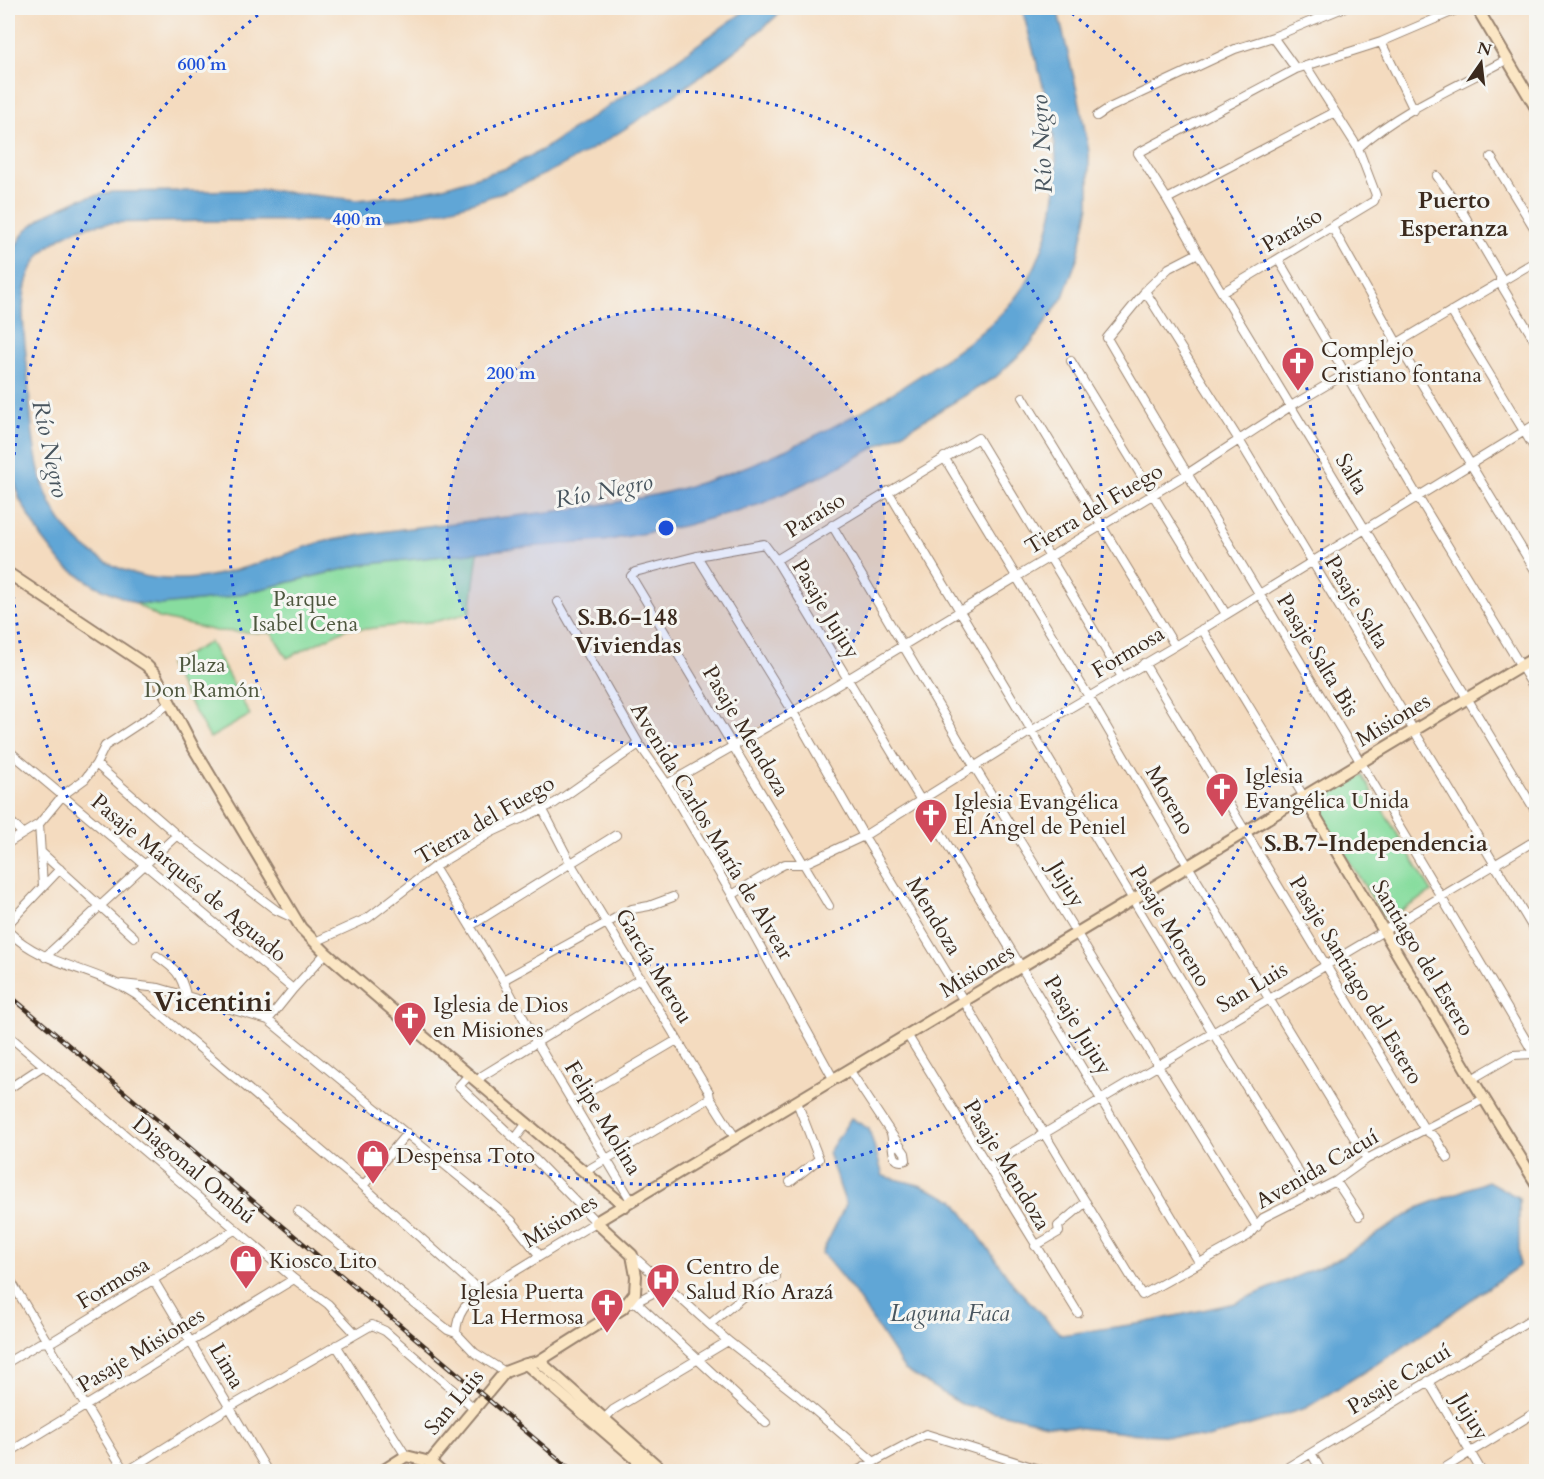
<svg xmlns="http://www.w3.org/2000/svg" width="1544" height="1479" viewBox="0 0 1544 1479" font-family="Cardo,serif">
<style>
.green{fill:#88dd9f;stroke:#62845e;stroke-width:1.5}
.water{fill:#60a6d6;stroke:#4e687a;stroke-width:1.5}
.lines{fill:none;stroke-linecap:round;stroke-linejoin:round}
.street-casing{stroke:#98826e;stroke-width:10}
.secondary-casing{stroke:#98826e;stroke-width:14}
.street{stroke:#fff;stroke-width:8}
.secondary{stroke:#fbe6c4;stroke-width:10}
.rail-casing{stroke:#3b2a1e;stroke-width:4.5}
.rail{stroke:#f6f6f2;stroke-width:2;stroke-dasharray:7;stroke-linecap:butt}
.ring{fill:none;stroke:#1d4ed8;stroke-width:3;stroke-dasharray:3 6}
.labels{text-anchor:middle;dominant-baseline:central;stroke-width:6;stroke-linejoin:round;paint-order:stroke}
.street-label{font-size:22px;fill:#3b2a1e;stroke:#f6f6f2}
.poi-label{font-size:22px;fill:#3b2a1e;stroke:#f6f6f2;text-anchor:start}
.park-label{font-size:22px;fill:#4e573e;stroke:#f6f6f2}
.water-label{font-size:24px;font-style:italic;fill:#48555e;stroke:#f6f6f2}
.neighbourhood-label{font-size:24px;font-weight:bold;fill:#3b2a1e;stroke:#f6f6f2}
.district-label{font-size:28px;font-weight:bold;fill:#3b2a1e;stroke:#f6f6f2}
.centre{fill:#1d4ed8;stroke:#f6f6f2;stroke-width:3}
.ring-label{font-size:18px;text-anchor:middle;font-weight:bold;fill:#1d4ed8;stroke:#f6f6f2;stroke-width:6;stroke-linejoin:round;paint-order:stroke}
</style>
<rect width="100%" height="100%" fill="#f6f6f2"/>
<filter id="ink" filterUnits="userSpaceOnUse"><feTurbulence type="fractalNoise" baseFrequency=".0167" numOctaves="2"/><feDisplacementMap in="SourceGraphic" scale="12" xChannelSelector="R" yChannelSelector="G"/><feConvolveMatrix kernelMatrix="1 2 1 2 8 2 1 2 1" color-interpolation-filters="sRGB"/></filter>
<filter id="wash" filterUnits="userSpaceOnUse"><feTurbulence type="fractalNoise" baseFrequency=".008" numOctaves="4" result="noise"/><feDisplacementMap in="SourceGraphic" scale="24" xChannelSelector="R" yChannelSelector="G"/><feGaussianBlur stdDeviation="1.35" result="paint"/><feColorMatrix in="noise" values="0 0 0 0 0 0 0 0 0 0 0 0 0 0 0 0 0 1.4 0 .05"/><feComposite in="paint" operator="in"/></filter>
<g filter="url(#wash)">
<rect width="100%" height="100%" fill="#f4dbbf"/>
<path class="green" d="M478,552L470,613L437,621L366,629L348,628L287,658L272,633L216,631L159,618L135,603C212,609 285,580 359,565C398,557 438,556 478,552Z
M210,642L250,715L210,738L168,665Z
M1362,775L1432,892L1386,920L1313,804Z"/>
<path class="water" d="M749,8H785C753,39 716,65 680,91C584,161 478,220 357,221C292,221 227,220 161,222C134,223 102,220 77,230C62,235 47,246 38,258C16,288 24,332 27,365C30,401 31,439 40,474C59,548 124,587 198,578C222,575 245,568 269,560C288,554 307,545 327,541C435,520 546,518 654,495C745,476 853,421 930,369C974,340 1019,308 1039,257C1077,164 1044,98 1022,8H1057L1079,99L1089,152V206L1078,256L1063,297L1031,344L996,377L904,432L827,473L761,504L687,525L604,541L528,547L361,565L224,598L162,605L135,603L94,585L63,565L42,538L20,500L9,463L8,445V257L26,230L47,214L80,199L112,192L267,190L357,200L404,195L440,188L507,168L542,150L652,77Z
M851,1118L869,1129L883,1176L919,1185L954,1200L1013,1284L1061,1335L1143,1323L1235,1303L1340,1258L1420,1207L1488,1181L1519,1198V1266L1399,1350L1306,1408L1208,1438L1126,1433L1047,1424L961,1404L905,1370L854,1292L822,1253L846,1204L828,1153Z"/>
</g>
<g filter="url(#ink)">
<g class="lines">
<g class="street-casing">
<path id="street" d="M1461,8L1381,42L1296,69L1138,153L1167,199L1198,253L1536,812
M1273,37L1296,69
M1381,42L1414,110
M1097,116L1109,108L1235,49L1273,37L1343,8
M1358,148C1398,111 1460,85 1508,59
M1491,157L1536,231
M1437,176L1462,211L1500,276V283L1536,343
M1167,199L1335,112
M1332,227L1397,343L1536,572
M1198,253L1169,268L1148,288L1107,338C1247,577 1394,814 1534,1054L1513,1055L1472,1079
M1278,259L1418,497L1536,691
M1145,291L1239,440L1536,933
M1223,292L1374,201L1376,195L1358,148L1306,66
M1451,311L1536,451
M1071,361L1226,614
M1023,397L1175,646
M944,457L1089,697L1188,866L1367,1159
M888,491L1213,1033L1312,1194
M832,525L974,766L1257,1227
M697,556L793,712L864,836L1142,1295L1248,1236L1263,1218L1336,1181L1367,1159L1484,1099
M776,560L1199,1262
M558,602L639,744L667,784L732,895L834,1080
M1202,629L1304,797
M1144,663L1425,1130L1435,1137L1448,1158
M8,750L293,989
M96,764L177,835L276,910L293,918
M667,784L793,712L1187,474L1291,406L1536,261
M543,810L571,864L709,1092L710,1098L736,1139
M8,819L23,834
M8,843L39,824
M42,853L134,937
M434,867L503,980L537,1043L632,1202
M43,886L39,824L63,795L85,779L96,764L105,746L169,704
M732,895L777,868L785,864H804L864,836L1031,731L1175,646L1536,424
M829,906L631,576L635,572L697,556L764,544L776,560L978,438L1122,677
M8,924L60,869
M470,926L616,835
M8,931C45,968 101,968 142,999L363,1186L481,1292
M315,942L368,918L434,867L492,832L555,803L639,744
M157,956C175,969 181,973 186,995
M45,957L177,835
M503,980L632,909L649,906L673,897
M122,984L159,988L268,1020L496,1207L511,1220L540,1256
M268,1020L293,989L326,953
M8,1035L294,1279L328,1304L355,1333
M908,1036L1078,1313
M850,1071L891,1133C894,1143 889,1166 906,1160L905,1153L891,1133
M478,1081L482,1076L641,978
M8,1089L43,1066
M572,1102L677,1040
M515,1139L527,1123
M988,1167L1536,840
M586,1171L710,1098
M1336,1181L1359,1216
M790,1182L819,1159L797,1102
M363,1186L407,1133
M298,1211L448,1330L456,1333L475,1353L505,1372
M1035,1246L1059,1232L1058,1226L1086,1202
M632,1255L728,1341L797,1395L873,1461
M8,1276L125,1472
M153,1279L268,1472
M636,1302L766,1423
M632,1304L668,1285
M710,1324L757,1285L776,1277
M456,1333C457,1313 466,1303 481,1292L596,1222L515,1139L459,1086L470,1074
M336,1345L406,1456
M8,1362L40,1343L53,1341L236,1229
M1428,1381L1482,1472
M604,1419L613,1410L728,1341
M8,1453L294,1279
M1311,1453L1322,1472
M126,1472L230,1407L372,1325L385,1331L474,1408
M855,1472L926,1434L1048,1472
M1280,1472L1536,1316
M1438,1472L1536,1412"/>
</g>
<g class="secondary-casing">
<path id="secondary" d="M1477,8L1536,108
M8,573L146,665L155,674L193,747L301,928L326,953L411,1026L625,1206
M1304,797L1472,1079L1536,1183
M539,1361L664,1472
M526,1364L651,1472
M430,1462L505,1372L526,1364L539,1361L623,1308L635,1293L636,1276L632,1255L596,1222L1536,657
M381,1472L406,1456L430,1462L441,1472"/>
</g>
<use href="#street" class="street"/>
<use href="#secondary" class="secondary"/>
<g class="rail-casing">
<path id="rail" d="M8,994L574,1472"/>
</g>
<use href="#rail" class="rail"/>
</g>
</g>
<circle cx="666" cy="528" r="219" fill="#1d4ed8" fill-opacity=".12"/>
<g class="ring">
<circle cx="666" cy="528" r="219"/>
<circle cx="666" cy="528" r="437"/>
<path d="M1065 8A656 656 0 1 1 267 8"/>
</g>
<defs>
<g id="church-pin" transform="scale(1.725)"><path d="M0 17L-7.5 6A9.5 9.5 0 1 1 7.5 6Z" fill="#d1495b" stroke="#f6f6f2"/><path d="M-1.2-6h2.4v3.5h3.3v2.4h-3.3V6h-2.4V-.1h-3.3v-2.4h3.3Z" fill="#fff"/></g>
<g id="shop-pin" transform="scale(1.725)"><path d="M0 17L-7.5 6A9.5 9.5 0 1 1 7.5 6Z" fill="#d1495b" stroke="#f6f6f2"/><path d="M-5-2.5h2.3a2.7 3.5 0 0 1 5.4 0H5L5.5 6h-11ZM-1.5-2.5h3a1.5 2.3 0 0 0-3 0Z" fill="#fff"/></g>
<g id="hospital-pin" transform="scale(1.725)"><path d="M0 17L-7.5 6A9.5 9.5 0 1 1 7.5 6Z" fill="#d1495b" stroke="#f6f6f2"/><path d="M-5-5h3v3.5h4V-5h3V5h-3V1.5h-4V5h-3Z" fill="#fff"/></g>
</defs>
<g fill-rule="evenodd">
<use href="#church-pin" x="1298" y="363"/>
<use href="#church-pin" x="1222" y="789"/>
<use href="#church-pin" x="931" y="815"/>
<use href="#church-pin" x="410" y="1018"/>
<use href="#shop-pin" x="373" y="1156"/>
<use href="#shop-pin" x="246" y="1261"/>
<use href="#hospital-pin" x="663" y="1280"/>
<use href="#church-pin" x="607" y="1305"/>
</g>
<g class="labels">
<g class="street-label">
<text transform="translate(1292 230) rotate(-31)">Paraíso</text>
<text transform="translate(1352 474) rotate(59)">Salta</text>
<text transform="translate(1094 509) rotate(-31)">Tierra del Fuego</text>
<text transform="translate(815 515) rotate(-32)">Paraíso</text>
<text transform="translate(1357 602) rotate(59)">Pasaje Salta</text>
<text transform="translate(826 609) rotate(59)">Pasaje Jujuy</text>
<text transform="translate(1128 652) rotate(-31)">Formosa</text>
<text transform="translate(1318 655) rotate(59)">Pasaje Salta Bis</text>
<text transform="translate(1393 720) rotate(-31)">Misiones</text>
<text transform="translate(746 731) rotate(59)">Pasaje Mendoza</text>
<text transform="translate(1170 800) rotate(60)">Moreno</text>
<text transform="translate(485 820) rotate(-30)">Tierra del Fuego</text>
<text transform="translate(712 831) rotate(59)">Avenida Carlos María de Alvear</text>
<text transform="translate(189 878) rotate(40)">Pasaje Marqués de Aguado</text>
<text transform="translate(1067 884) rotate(59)">Jujuy</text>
<text transform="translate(934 916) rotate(59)">Mendoza</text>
<text transform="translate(1170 926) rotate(59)">Pasaje Moreno</text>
<text transform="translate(1423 958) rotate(59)">Santiago del Estero</text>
<text transform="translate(654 966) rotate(59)">García Merou</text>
<text transform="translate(977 971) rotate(-31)">Misiones</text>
<text transform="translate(1356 980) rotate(59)">Pasaje Santiago del Estero</text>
<text transform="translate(1252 987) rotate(-31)">San Luis</text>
<text transform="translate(1078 1025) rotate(59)">Pasaje Jujuy</text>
<text transform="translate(603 1118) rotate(59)">Felipe Molina</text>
<text transform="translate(1007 1165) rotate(59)">Pasaje Mendoza</text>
<text transform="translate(1317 1169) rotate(-30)">Avenida Cacuí</text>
<text transform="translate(194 1170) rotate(40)">Diagonal Ombú</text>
<text transform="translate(560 1221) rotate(-31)">Misiones</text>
<text transform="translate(113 1283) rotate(-31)">Formosa</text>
<text transform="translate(141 1350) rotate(-31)">Pasaje Misiones</text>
<text transform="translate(227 1366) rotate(60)">Lima</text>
<text transform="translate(1399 1379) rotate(-31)">Pasaje Cacuí</text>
<text transform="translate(454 1402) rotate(-50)">San Luis</text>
<text transform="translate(1471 1417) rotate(60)">Jujuy</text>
</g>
<g class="poi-label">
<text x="1321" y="350">Complejo<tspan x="1321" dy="25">Cristiano fontana</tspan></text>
<text x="1245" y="776">Iglesia<tspan x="1245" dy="25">Evangélica Unida</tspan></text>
<text x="954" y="802">Iglesia Evangélica<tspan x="954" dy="25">El Ángel de Peniel</tspan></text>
<text x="433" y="1005">Iglesia de Dios<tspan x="433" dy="25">en Misiones</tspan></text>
<text x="396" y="1156">Despensa Toto</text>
<text x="269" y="1261">Kiosco Lito</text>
<text x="686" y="1267">Centro de<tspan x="686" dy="25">Salud Río Arazá</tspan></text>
<text x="584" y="1292" text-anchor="end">Iglesia Puerta<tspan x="584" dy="25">La Hermosa</tspan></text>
</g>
<g class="park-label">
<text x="305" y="599">Parque<tspan x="305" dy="25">Isabel Cena</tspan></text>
<text x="202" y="665">Plaza<tspan x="202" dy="25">Don Ramón</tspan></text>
</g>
<g class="water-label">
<text transform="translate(1042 144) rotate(-93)">Río Negro</text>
<text transform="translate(50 449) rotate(78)">Río Negro</text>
<text transform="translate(604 491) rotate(-11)">Río Negro</text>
<text x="950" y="1313">Laguna Faca</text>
</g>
<g class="neighbourhood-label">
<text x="1454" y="200">Puerto<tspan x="1454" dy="28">Esperanza</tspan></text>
<text x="628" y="617">S.B.6-148<tspan x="628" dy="28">Viviendas</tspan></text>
<text x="1376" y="843">S.B.7-Independencia</text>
</g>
<g class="district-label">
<text x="213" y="1002">Vicentini</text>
</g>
</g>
<circle cx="666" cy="528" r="9" class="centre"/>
<g class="ring-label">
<text x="202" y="70">600 m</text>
<text x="357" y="225">400 m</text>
<text x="511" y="379">200 m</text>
</g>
<rect width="1544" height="1479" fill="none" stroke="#f6f6f2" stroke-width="30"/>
<g transform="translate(1481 63) rotate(14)" stroke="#f6f6f2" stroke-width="4.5" paint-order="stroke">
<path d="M0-4.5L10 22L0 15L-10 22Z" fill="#3b2a1e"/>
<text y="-9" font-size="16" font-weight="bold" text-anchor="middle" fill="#3b2a1e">N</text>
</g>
</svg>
